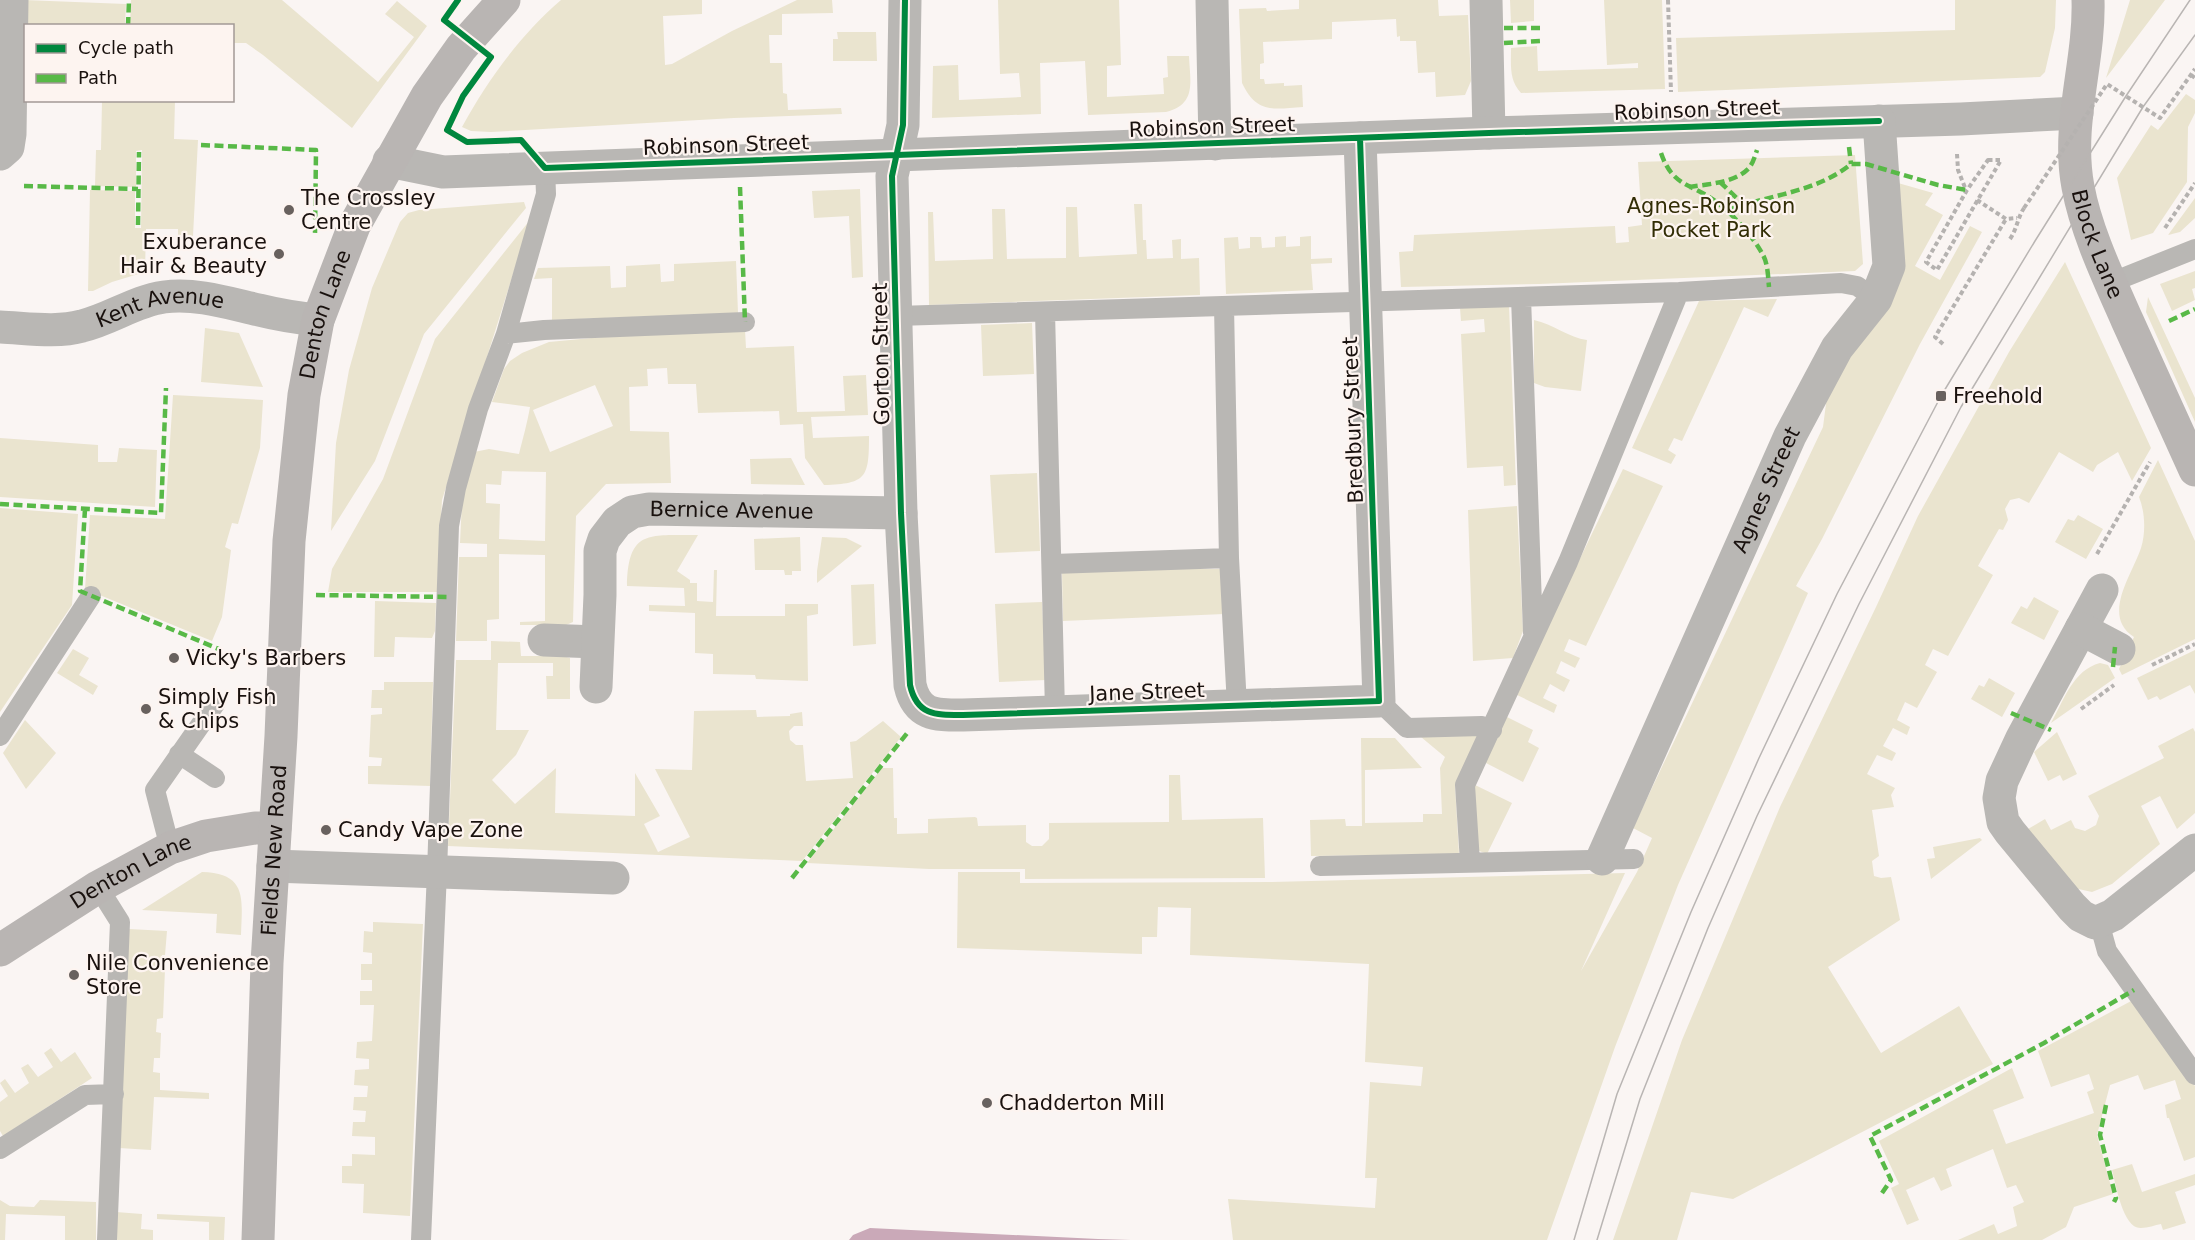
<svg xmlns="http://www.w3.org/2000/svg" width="2195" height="1240" viewBox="0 0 2195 1240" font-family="'DejaVu Sans',sans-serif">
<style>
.green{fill:#eae4cf;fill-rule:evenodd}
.water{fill:#caa9b8}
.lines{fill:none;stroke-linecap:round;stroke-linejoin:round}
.path{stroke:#b5b2b0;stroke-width:4;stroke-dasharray:4.5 3;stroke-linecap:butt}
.lane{stroke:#b9b7b4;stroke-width:20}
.street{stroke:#b9b7b4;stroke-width:33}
.secondary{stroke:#b9b5b3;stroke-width:33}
.tram{stroke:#b9b5b3;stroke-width:1.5}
.path-bridge{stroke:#b5b2b0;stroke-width:4;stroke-dasharray:4.5 3;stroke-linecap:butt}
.quiet{stroke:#58b947;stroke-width:4.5;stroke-dasharray:9 4.5;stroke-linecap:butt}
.cycleway-casing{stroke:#fdf4f0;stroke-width:10}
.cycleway{stroke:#00873e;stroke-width:6}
.poi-dot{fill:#68615e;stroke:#fdf4f0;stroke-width:2}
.labels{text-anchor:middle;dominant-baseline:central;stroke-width:4.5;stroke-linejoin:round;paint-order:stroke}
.street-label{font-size:21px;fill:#19110e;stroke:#fdf4f0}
.poi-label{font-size:21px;fill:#19110e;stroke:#fdf4f0;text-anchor:start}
.park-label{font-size:21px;fill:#322d06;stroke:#fdf4f0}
</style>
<rect width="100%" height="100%" fill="#faf5f3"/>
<path class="green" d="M24,0L126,4L125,25L26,26Z
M131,0H282L378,82L414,37L385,14L397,1L427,26L352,128L263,55L246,43H233L232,26L130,25Z
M561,0H702V14L663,16L665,65L672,64L732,31L797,0H832L833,13L782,14V35H769L770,63H782L783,93L787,94L788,110L841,108L842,114L734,118L491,132L471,131L462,127C487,81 521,34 561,0Z
M998,0H1119L1121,65L1107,66V97L1164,94L1163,78L1168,77L1167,56H1189C1190,82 1197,104 1166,112L1088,115L1085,61L1040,63L1041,114L932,118L933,66L958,65L959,100L1021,97L1019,73L1000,74Z
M1299,0H1438L1439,16L1468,15L1471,81L1465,95L1436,97L1435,72L1418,73L1416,41H1400V36L1397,37L1396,19L1332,22V39L1263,42L1264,63L1260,64V79H1264L1265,84L1284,83V86L1302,85L1303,107C1273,109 1257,114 1242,83L1239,9L1266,8L1267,11L1299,9Z
M1510,0H1534V21L1511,23Z
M1604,0H1662L1665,89L1521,93C1509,80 1511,66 1511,48L1537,46L1538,71L1638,68V63L1607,65Z
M1955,0H2056L2055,28L2045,72L2040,77L1678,92L1676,38L1955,30Z
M2130,0H2165L2106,78Z
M837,32H876L877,61H833V39H838Z
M2186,94L2195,100V113L2188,127L2187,182L2153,233L2131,240L2117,178L2151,125L2158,130Z
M102,101H175L174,139L198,140L193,236H178V229H146L145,272L112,282L93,291H88L90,190L135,191V228H141L142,150L136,151V187L95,186L96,150H101Z
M1855,155L1863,264L1855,271L1539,284L1401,287L1399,252L1413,251L1414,235L1615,226L1616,243L1629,242L1628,227L1642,225L1638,162Z
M1898,183L1933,193L1925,205L1943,215L1915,266L1940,280L1970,226L1982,232L1920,344L1822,539L1796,586L1808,593L1678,885L1615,1047L1547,1240H1233L1228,1199L1375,1208L1377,1178H1365L1370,1082L1421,1086L1423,1067L1365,1062L1369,964L1190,955L1191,908L1158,907L1157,937H1142V954L957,948L958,872H1020V883L1272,882L1625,873L1581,971L1637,872L1652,838L1633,828L1823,427L1827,396L1852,351Z
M860,189L863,277L852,278L849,216L814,218L812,191Z
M2195,198V218L2180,232L2168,235Z
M524,202L526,208L521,214L424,334L375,461L331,531L336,443L349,370L372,288L400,222L408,213L419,210Z
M1134,204H1142L1143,240H1146L1147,259L1173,258L1172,240L1181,239V259L1199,258L1200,295L929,305L928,212H933L935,261L993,259L992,209H1005L1007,259L1066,258V207H1077L1079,257L1137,254Z
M530,220L442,500L437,592H328L332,569L383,479L435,339Z
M1286,236V247L1300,246V237L1311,236V259L1332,258V263L1311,264L1313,290L1226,294L1224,238L1238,237L1239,249L1250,248V237H1261L1262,248L1275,247V237Z
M736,261L738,313L552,320V278L534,279L538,268L610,266L611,288L626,287V266L660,264L661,282L674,281V264Z
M2065,262L2151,448L2132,481L2118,452L2097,465L2093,472L2059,452L2029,503L2019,498L2010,500L2005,509L2008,520L2003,530L1999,529L1978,566L1993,575L1948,656L1933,649L1925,665L1937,672L1917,708L1905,702L1897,720L1910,727L1907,735L1893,728L1883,746L1896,753L1892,761L1877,755L1867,774L1895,788L1891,795L1894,807L1872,810L1879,856L1872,861L1874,876L1881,878L1891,877L1900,920L1828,967L1881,1053L1959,1006L1993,1064L1733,1199L1691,1192L1677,1240H1613L1682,1040L1780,807L1876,607L1918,516L2009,352Z
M2195,271V288L2192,289L2195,300L2172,311L2160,284Z
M2148,297L2195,398V422L2146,312Z
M1777,299L1768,317L1744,307L1682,441L1674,438L1668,450L1676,455L1671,464L1632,448L1699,301Z
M1509,305L1516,485L1504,486L1503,466L1467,468L1461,334L1485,332L1484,319L1461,321L1460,308Z
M1534,320C1553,324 1569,338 1587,340L1581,391L1545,387L1534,383Z
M1032,323L1034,374L983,376L981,325Z
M205,328L239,333L263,387L201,382Z
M745,330L746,348L794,346L797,412L845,411L843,376L866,375L868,415L811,417L813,438L869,436C869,477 867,484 824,485L805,458L803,424L780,425L779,411L698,413L696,384H668L667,368L647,369L648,386L629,387L630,431L669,432L671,483L606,484L576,516L573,622L566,625H520V622L545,621V555L499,554V619L487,620V641H456L459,557H487V544L460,543L462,501L474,452L489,449L519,454C523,438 527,424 530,407L492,402L504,369L510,361L522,353L549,342L602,337ZM595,385L613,426L550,452L533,410ZM502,471L546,472L545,541L499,539L500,504L486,503V484L501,485Z
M173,395L263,400L260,448L238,524L232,523L225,547L231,550L222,617L212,641L85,589L90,515L165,519Z
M0,438L98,445V462H117L119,448L157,450L155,507L0,497Z
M791,458L805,485L751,484L750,459Z
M2158,460L2195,541V639L2122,675L2119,669L2134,637C2101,616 2132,575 2141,548C2146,532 2145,512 2139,497Z
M1623,469L1663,486L1586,646L1569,639L1564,651L1580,658L1575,668L1561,661L1556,673L1570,680L1564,692L1550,684L1543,698L1557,705L1554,713L1515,694Z
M1037,473L1040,551L995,553L990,475Z
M1517,506L1523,631L1513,658L1473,661L1468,510Z
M0,508L78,514L72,605L0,712Z
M2078,515L2103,529L2086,559L2055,542L2068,519L2074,521Z
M698,535L677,571L690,580V583H697V601L713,602L714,570H717L716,616H785V604H818V614L807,616L808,681L756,679L755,675L713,674V654L695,653V613L649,611V605L685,606L684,588L627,586C628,528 650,536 698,535Z
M800,537L801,571H792V575H785L784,570H755L754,539Z
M822,537L846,538L862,546L817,583V571Z
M1164,569H1222L1224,614L1063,621L1062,573Z
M874,584L876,644L853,646L851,585Z
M2034,597L2059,611L2044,640L2011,623L2021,606L2027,609Z
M375,601L436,603L435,631L432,638L395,637L394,657H374Z
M1042,602L1046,680L999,682L995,604Z
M491,641L520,642L521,656H563L570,658V699H547L546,676H553V663H498L496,730H529L516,755L492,780L515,804L556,768L555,813L635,816V773L660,816L644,824L658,852L690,837L655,769L692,770L694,711L756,710L757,717L790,716V714L802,712L803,726H794L789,731L790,740L796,745H803L806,781L853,778L850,742L856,741L883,721L901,737L802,861L448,846L456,660H491Z
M73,649L89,658L79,675L98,686L93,695L57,673Z
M2195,650V694L2190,685L2160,700L2157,696L2148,700L2137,678Z
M2100,663L2108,665L2115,678L2051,723C2064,700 2073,670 2100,663Z
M1989,678L2015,693L2002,717L1971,699L1979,685L1984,687Z
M384,682H433L430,786L368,784V766H381L382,758L369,757L371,715L382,714V708H371L372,690H384Z
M1505,716L1533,730L1528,742L1539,748L1523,782L1484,762Z
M25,720L56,753L26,789L3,753Z
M2193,728L2195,732V813L2177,829L2160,796L2141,806L2160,844L2112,884L2092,892L2074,888L2028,829L2045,819L2051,830L2071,820L2075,828L2085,831L2096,825L2099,816L2088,796L2164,758L2158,746Z
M2057,732L2077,774L2063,781L2060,775L2048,781L2034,752Z
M1479,735L1455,785L1459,854L1311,856L1310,820L1345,819L1346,826H1362L1361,738H1395L1422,768L1365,770V823L1423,822V814H1442L1440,768L1445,757L1421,737Z
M882,768H893L894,818H897V834L928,833V819L975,817L977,818L978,826L1026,825V842L1032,846H1042L1049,839V823L1169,822V775H1180L1182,820L1263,818L1265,878L1025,879V869H929L807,863Z
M1473,784L1512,803L1487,854L1477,850Z
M1980,838L1982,840L1931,879L1927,859L1935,858L1933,847Z
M202,872C248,873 242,900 241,935L216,933L217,914L142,910Z
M373,922L423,924L410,1216L363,1213L364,1184L342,1183V1166H352V1154L375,1155V1137L352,1136L353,1122H365L366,1111L353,1110L354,1097H367L368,1086L354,1085L355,1070L369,1069V1059L356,1058L357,1042L372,1041L374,1005H360V991H372V980H361V964H372V953L363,952L364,931L373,932Z
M129,929L167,931L165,955H162L161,967L165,969L163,1018L157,1019L156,1032L161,1033L160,1058H154L153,1072L160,1073V1090L209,1093V1099L154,1097L151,1150L119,1148Z
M2133,1000L2195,1086V1157L2184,1161L2169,1118H2167L2165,1105L2181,1099L2175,1080L2144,1090L2138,1075L2110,1085L2097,1135L2113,1194L2074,1207L2066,1227L2042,1240H1958L1994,1224L1998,1234L2017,1226L2013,1207L2024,1202L2016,1185L2007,1188L1993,1149L1946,1169L1952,1186L1941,1191L1934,1177L1906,1190L1919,1220L1907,1225L1891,1188L1899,1184L1879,1141L2012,1068L2024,1098L1993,1110L2006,1144L2094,1113L2087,1092L2094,1089L2089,1074L2051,1087L2038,1051Z
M51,1048L61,1062L75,1052L92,1078L3,1136L0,1131V1102L8,1096L0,1083L5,1079L15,1093L29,1083L21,1068L28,1064L38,1077L53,1067L44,1053Z
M2132,1164L2142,1192L2195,1174V1185L2175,1192L2186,1223L2163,1230L2161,1224C2155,1225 2148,1228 2141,1228C2123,1229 2116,1185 2112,1170Z
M0,1200L10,1206L34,1207L40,1200L96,1202V1240H65V1216L6,1214L5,1240H0Z
M116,1212L142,1214L141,1229L153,1230V1240H115Z
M157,1214L225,1217L224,1240H209V1222L157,1219Z"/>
<path class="water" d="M870,1228L1098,1239L1131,1240H849L853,1235Z"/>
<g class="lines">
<path class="path" d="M1668,0L1671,92
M2191,75L2195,78
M1957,154L1958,170L1966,190
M1988,160H2001L1937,270L1926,262L1967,190Z
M1977,200L2006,219L2017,218
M2165,228L2195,183
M2010,239C2017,229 2017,219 2024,208
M1943,344L1935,337L2006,219
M2097,554L2150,462
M2152,665L2195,644
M2081,709L2114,685"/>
<path class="lane" d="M2110,283L2195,249
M1521,297L1533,633
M1224,306L1229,558L1237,706
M1045,312L1055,711
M897,316L1679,292L1841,283L1857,286L1876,299
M506,334L544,330L745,322
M1053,564L1229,558
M1379,701L1407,728L1482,726L1492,730
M0,736L91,596
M179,754L215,778
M170,848L155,790L215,704
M1470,862L1465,785L1568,562L1679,292
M1320,866L1634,859
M98,887L120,922L107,1240
M2099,922L2107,951L2195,1075
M0,1149L85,1095L114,1094
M421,1240L437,872L449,526L456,488L478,409L506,334L546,194L545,168"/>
<g class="street">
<path d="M905,0L903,125L892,176L901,513L910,685C917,716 936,715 963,715L1379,701L1360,138"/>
<path d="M1212,0L1215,144"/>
<path d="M1486,0L1489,133"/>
<path d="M0,154L8,147L10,134L12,0"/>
<path d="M389,161L443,172L1489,133L1961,119L2077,113"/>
<path id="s1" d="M0,327C26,328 57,333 82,326C111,319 135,301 164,297C197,293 228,303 259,310C279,315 298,318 318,320"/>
<path d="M2102,590L2022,738L2002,781L1999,798L2003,822L2010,832L2072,907L2081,916L2095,923L2113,915L2195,850"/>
<path d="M2081,629L2119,649"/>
<path d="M544,640L597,642"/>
<path id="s2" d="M596,687L600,595V551L604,539L617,522L632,512L649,509L705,510L901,513"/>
<path id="s3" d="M1602,859L1790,436L1837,348L1876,299L1889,266L1879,121"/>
<path d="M273,866L613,878"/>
</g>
<g class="secondary">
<path id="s4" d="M2088,0C2090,62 2066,124 2078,187C2086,231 2109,279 2127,320C2150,370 2172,420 2195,470"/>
<path id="s5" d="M0,950L98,887L170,848L206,836L255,828H275"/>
<path id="s6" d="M258,1240L267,963L281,736L289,541L304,395L318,320L354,226L427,96L461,48L504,0"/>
</g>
<path class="tram" d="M1574,1240L1617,1094L1691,912L1759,758L1837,594L1941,396L2035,241L2126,96L2190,0
M1597,1240L1640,1099L1708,928L1757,816L1859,604L1961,407L2143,107L2195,35"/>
<path class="path-bridge" d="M2024,208L2107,84L2160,118L2195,69"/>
<path class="quiet" d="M128,26L129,0
M1504,28H1540
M1504,43L1541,41
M201,145L316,150L315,234
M1849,147L1851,164
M1661,153C1673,188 1692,183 1718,203C1734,216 1753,236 1763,255C1768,264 1768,277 1769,287
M1720,182L1743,204
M24,186L138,189
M740,187L745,322
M1689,187C1708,184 1735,183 1749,168C1753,163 1755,156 1757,150
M1726,211C1766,195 1816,193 1851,164H1866L1938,185L1967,190
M138,225L139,152
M2169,321L2195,309
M0,504L161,513L166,388
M85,509L80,591L221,650
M316,595L447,597
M2113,667L2115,647
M2011,713L2051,730
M792,878L908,732
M2106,1105L2100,1135L2116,1198L2114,1202
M1882,1193L1891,1180L1870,1136L2044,1043L2134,990"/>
<g class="cycleway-casing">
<path id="cycleway" d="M458,0L444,20L491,57L463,96L447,130L467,142L521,140L545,168L1489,133L1879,121
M905,0L903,125L892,176L901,513L910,685C917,716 936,715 963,715L1379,701L1360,138"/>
</g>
<use href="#cycleway" class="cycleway"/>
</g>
<g class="poi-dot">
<circle cx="289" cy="210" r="6"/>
<circle cx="279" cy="254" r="6"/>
<rect x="1935" y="390" width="12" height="12" rx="3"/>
<circle cx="174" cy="658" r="6"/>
<circle cx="146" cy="709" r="6"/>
<circle cx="326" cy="830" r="6"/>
<circle cx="74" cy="975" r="6"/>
<circle cx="987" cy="1103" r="6"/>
</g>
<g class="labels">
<g class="street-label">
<text transform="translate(1697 110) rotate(-2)">Robinson Street</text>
<text transform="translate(1212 127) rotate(-2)">Robinson Street</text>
<text transform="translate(726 145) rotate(-2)">Robinson Street</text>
<text stroke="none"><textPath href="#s4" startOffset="248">Block Lane</textPath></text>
<text stroke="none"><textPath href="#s1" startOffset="164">Kent Avenue</textPath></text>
<text stroke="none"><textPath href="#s6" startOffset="930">Denton Lane</textPath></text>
<text transform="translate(881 354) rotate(-91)">Gorton Street</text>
<text transform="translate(1353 420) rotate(-92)">Bredbury Street</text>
<text stroke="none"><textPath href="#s3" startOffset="404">Agnes Street</textPath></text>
<text stroke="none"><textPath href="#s2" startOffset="288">Bernice Avenue</textPath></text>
<text transform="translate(1147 692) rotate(-2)">Jane Street</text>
<text stroke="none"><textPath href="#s6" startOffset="390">Fields New Road</textPath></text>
<text stroke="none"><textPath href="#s5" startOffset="153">Denton Lane</textPath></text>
</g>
<g class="poi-label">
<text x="301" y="198">The Crossley<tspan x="301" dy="24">Centre</tspan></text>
<text x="267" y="242" text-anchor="end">Exuberance<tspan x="267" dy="24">Hair &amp; Beauty</tspan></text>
<text x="1953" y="396">Freehold</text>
<text x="186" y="658">Vicky's Barbers</text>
<text x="158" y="697">Simply Fish<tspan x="158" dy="24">&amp; Chips</tspan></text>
<text x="338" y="830">Candy Vape Zone</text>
<text x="86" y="963">Nile Convenience<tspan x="86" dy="24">Store</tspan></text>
<text x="999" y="1103">Chadderton Mill</text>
</g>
<g class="park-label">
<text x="1711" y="206">Agnes-Robinson<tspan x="1711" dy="24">Pocket Park</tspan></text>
</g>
</g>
<rect x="24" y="24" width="210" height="78" fill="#fdf4f0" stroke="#a29996" stroke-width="1.5"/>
<rect x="36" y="44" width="30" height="9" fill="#00873e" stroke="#a29996" stroke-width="1.5"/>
<text x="78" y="54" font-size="18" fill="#19110e">Cycle path</text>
<rect x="36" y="74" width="30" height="9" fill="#58b947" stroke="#a29996" stroke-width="1.5"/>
<text x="78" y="84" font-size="18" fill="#19110e">Path</text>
</svg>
